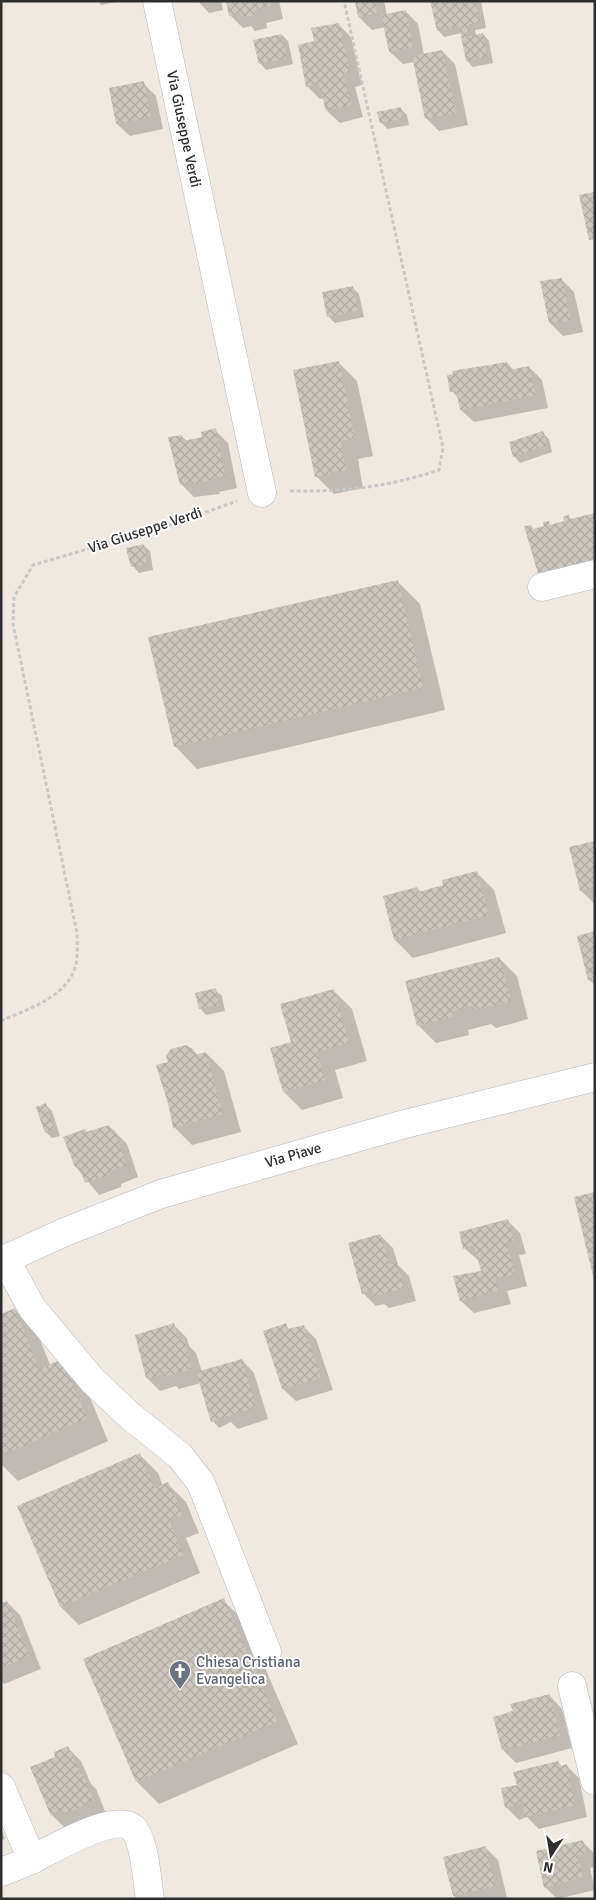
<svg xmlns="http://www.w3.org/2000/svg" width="596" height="1900" viewBox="0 0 596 1900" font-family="Signika,sans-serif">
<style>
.shadow{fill:#0003}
.building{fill:url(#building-cross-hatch)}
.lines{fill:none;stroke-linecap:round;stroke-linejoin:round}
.minor-casing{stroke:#b4b7c1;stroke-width:29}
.path{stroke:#c9c9c9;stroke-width:3;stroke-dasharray:4 2.5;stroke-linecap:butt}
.minor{stroke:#fff;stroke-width:28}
.labels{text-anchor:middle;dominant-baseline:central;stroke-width:4;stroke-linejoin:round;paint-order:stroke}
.street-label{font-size:15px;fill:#2e2e2e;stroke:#fff}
.worship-label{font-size:15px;fill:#5b616d;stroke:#fff;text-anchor:start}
</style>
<defs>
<pattern id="building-cross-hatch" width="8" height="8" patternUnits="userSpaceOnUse" patternTransform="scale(1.25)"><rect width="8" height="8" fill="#cbc7bf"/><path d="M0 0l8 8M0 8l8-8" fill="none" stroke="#afaba4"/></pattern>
</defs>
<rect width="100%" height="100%" fill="#efe9e1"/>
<path class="shadow" d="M98,1H122L101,5Z
M198,1H221L223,10L209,13Z
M227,1H279L283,19L266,23L267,28L255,31L251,26L243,28L230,15Z
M356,1H384L387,15L405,11L418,24L424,55L442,51L455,64L468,125L439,131L426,118L415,62L403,64L390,52L385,27L372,30L359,17Z
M432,1H481L486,28L475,30L476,36L483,34L489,41L493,63L473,67L467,61L462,33L444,37L438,30Z
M338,24L351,37L362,85L355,87L363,117L340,123L327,111L324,98L320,99L307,86L315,42Z
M282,35L288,41L293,64L266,70L260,63Z
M143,83L156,96L163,129L130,136L117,124Z
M400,108L407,115L409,125L387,129L381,122Z
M561,279L574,292L583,332L563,336L550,323L541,282Z
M352,287L359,294L364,317L335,323L328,316Z
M339,363L357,381L373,456L358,459L363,488L334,494L316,476Z
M507,363L514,370L529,367L542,380L548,408L474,422L461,410L459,399L452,391Z
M215,430L228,443L237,488L219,492L220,494L194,497L181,484V436L187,441L203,438Z
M543,433L549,439L552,452L520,463L514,456Z
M143,545L150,551L153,570L139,573L133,566Z
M397,581L420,604L445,710L197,769L175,746Z
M595,842V904L581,891L571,848Z
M476,872L494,890L506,933L413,958L395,940L384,897L417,888L421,892L445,886Z
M595,933V985L589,980Z
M499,958L517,976L528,1019L496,1028L491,1024L468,1030L469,1035L436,1043L418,1025Z
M215,990L222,996L225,1011L206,1015L200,1008Z
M334,991L352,1009L367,1061L335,1070L343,1098L302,1110L284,1092L292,1043Z
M193,1050L198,1055L206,1053L224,1071L241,1132L192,1145L174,1127L169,1063Z
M46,1105L52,1111L60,1136L52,1138L46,1132Z
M109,1126L127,1144L138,1177L121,1184V1187L99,1195L76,1167L85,1130L88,1133Z
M507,1220L520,1233L526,1254L519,1255L527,1286L507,1291L511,1304L474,1313L461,1301L455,1277L482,1272L479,1261L464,1248Z
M380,1235L393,1248L398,1265L409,1276L416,1301L389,1308L384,1304L376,1306L363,1293Z
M15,1310L37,1332L50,1365L62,1361L84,1383L108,1441L18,1481L1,1464V1316Z
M174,1325L187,1338L189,1346L196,1353L202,1372L242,1360L254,1373L268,1419L238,1429L231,1422L219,1428L213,1421L201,1383L179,1389L176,1386L160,1391L147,1378L137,1336Z
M285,1325L290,1330L303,1326L316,1339L333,1390L296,1401L283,1389Z
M140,1455L158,1473L163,1486L168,1484L186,1502L199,1533L186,1538L200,1573L79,1625L61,1607L18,1506Z
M223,1600L245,1622L298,1744L159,1804L137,1782Z
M7,1602L20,1615L41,1669L4,1684L1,1681V1605Z
M550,1696L562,1709L572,1748L516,1763L503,1750L495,1718Z
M68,1748L81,1761L91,1784L96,1789L106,1814L65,1828L52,1815L56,1758Z
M558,1762L562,1767L566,1765L579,1778L587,1817L539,1829L527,1817L519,1820L506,1807L519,1786Z
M1,1829L5,1839L1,1840Z
M583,1842L595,1854V1867L590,1868L595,1890L557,1899L545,1887Z
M485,1847L498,1860L507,1898L457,1899L454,1896L445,1858Z"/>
<path class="building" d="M226,1H270L271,6L254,10L255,15L241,18L240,13L229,16Z
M355,1H375L377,13L358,17Z
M430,1H476L480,22L469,24L470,32H466V37L483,33L487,57L466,61L459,26L437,31Z
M406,10L413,47L389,52L381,15Z
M339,23L350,72L343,74L351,105L326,111L319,84L306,87L298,45L314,41L311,28Z
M282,34L287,58L259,64L253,40Z
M442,50L456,113L425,119L412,56Z
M144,81L151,117L116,124L109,88Z
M401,107L403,119L380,123L377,112Z
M595,192V239L589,240L579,195Z
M562,278L571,320L549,323L540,281Z
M353,286L358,311L327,317L322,292Z
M339,361L355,438L341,441L346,470L315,477L293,370Z
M507,362L509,370L529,366L536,395L460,410L456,391L450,392L447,375L453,374L452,371Z
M216,428L225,476L196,484V482L180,485L168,437L182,435L183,441L202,437L201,432Z
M543,431L547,445L513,457L509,442Z
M595,513V563L539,577L524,526L531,525L533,529L544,526L543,522L549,521L550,525L564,521L563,517L569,514L570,519Z
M144,544L147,564L131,567L126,548Z
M398,580L423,688L174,747L148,637Z
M595,841V888L580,891L569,847Z
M477,871L489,915L394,940L383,896L417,887L418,892L443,885L442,880Z
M595,931V979L588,980L577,936Z
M499,957L511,1001L476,1010L475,1005L451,1012L452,1017L417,1026L405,981Z
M216,988L219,1005L199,1009L195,993Z
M334,989L349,1043L317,1052L325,1080L283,1092L270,1048L291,1042L280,1004Z
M186,1045L193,1049L195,1055L206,1052L223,1114L173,1128L169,1107L156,1065L168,1062L166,1056L171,1049Z
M46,1103L54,1129L45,1133L36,1107Z
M109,1125L111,1132L115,1130L126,1165L109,1171V1175L85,1183L79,1167H75L63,1137L85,1129L86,1132Z
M595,1192V1280H594L574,1197Z
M508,1219L514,1241L507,1243L515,1274L495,1279L499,1291L460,1301L453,1276L481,1271L474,1246L463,1249L459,1232Z
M380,1234L390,1264L397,1262L404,1288L375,1296L373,1291L362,1294L348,1243Z
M15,1308L39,1369L62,1359L87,1418L1,1456V1314Z
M174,1323L179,1340L184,1339L192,1369L165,1377V1374L146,1378L135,1335Z
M286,1323L288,1329L304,1325L321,1378L282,1389L263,1331Z
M242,1359L256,1407L211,1422L196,1372Z
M140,1453L155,1488L168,1482L176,1499L182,1515L169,1520L183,1555L60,1607L17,1506Z
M224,1598L277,1722L136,1782L83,1659Z
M7,1601L29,1656L1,1668V1603Z
M550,1694L560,1736L502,1750L493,1717L513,1711L510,1704Z
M68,1746L81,1775L83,1774L94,1801L66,1814L64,1811L51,1816L30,1767L55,1757L54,1752Z
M558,1761L561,1766L567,1764L575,1805L525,1817L522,1803L505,1808L501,1788L517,1785L513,1772Z
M583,1840L586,1854L578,1855L583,1877L544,1888L536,1851Z
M486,1846L495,1886L453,1896L443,1857Z"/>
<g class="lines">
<g class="minor-casing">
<path id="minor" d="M157,1L262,493
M542,587L595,574
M5,1259L32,1308L92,1380L129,1415L180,1456L201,1483L267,1652
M1,1261L65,1232L161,1194L401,1125L595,1077
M572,1686L595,1781
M1,1787L32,1860
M1,1872C12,1868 23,1864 33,1859C52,1850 114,1812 133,1828C145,1840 147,1882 150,1899"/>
</g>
<path class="path" d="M290,491C343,492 388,487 439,470L443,448L344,1
M1,1021C25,1010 59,1000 72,975C79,963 77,946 77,933L13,624L14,597L33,565L173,524L237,501"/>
<use href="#minor" class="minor"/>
</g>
<defs>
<g id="church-pin" transform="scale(1.125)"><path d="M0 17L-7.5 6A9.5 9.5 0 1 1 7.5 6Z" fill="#6b7280" stroke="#fff"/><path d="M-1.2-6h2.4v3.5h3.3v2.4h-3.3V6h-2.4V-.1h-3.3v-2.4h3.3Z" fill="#fff"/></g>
</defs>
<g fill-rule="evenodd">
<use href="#church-pin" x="180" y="1671"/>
</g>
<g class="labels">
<g class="street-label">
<text transform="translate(184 129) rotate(78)">Via Giuseppe Verdi</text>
<text transform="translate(145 530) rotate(-18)">Via Giuseppe Verdi</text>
<text transform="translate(293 1155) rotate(-16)">Via Piave</text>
</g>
<g class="worship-label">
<text x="196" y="1662">Chiesa Cristiana<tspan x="196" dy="17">Evangelica</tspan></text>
</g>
</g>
<rect width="596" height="1900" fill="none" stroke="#2e2e2e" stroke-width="5"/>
<g transform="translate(551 1855) rotate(192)" stroke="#ffffff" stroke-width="4" paint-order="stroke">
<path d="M0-4L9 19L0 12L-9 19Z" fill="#2e2e2e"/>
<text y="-8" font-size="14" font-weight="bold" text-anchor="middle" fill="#2e2e2e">N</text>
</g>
</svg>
